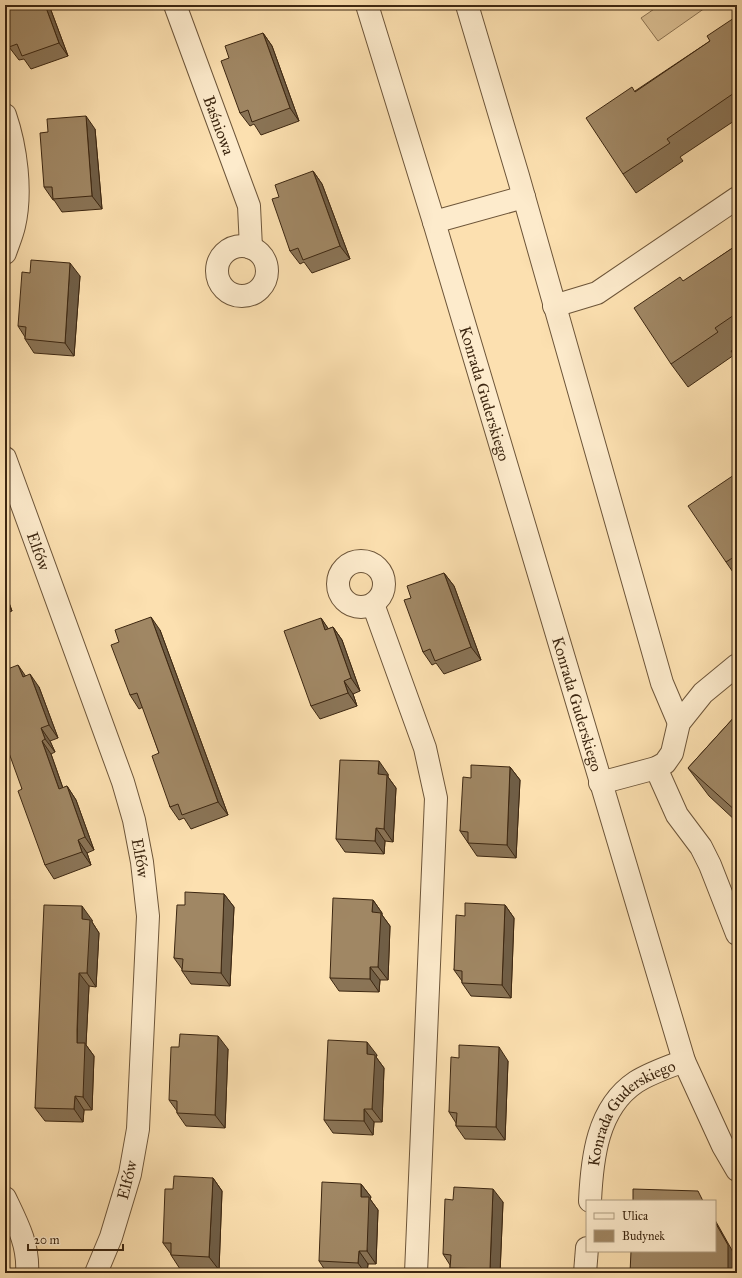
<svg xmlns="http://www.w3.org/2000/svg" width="742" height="1278" viewBox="0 0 742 1278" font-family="'IM FELL Great Primer',serif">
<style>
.green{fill:#dcc195;stroke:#8c7453}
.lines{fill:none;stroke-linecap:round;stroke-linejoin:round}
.minor-casing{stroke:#6d5539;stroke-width:24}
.minor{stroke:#fdebcc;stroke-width:22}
.wall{fill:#8a7456;stroke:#3d2711}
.shaded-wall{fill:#705e46;stroke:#3d2711}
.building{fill:#a08764;stroke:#3d2711}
.labels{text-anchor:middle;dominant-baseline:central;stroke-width:3;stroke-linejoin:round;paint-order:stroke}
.street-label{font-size:16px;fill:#3d2711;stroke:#fdebcc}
</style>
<rect width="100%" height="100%" fill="#fce0b0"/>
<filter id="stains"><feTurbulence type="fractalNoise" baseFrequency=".005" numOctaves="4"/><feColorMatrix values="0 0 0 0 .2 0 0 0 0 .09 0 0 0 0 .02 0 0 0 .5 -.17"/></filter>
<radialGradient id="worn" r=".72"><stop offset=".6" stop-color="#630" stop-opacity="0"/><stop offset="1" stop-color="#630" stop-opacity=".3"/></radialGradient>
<path class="green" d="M660,5H703L705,8L658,41L641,18Z"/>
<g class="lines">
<g class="minor-casing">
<g id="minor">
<path id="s1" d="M175,5L249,206L251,248"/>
<path id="s2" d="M367,5L434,222L684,1061L723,1146L737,1170"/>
<path d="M467,5L518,176L662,683L679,723"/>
<path d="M5,115C16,147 22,192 14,226C12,235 8,244 5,253"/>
<path d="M434,222L524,197"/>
<circle cx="242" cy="271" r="25"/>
<path d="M554,306L597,293L737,198"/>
<path id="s3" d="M5,458L123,782L134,820L142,862L148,916L138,1129L130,1174L111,1237L96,1273"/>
<circle cx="361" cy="584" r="23"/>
<path d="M373,604L425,748L436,798L416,1273"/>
<path d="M656,768L677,815L701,847L710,865L737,934"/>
<path d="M600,783L656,768L665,763L672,753L679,723L703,693L737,665"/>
<path d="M5,1198C17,1223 29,1245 27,1273"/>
<path id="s4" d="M590,1201C592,1159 597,1108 636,1082C650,1073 668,1067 684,1061"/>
<path d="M585,1273L587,1248"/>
</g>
</g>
<use href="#minor" class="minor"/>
</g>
<path class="wall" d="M49,5L68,56L31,69L24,59L19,60L9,47Z
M737,16V119L680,157L683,161L636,193L623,174L635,91L710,41Z
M263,33L272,46L299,121L261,135L254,124L250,126L240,113L229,58Z
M95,129L102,209L62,212L54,200H53L44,187Z
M313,171L322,184L350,259L312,273L304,262L300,264L290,251L279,197Z
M737,245V347L731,351L734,355L688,387L671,364L684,281Z
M80,276L74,356L34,353L25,339V337L18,326Z
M737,479V578L726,562Z
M444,573L454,586L481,660L444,674L436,663L432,665L423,652L411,598Z
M5,592L12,611L5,614Z
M5,615L9,626L5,627Z
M321,618L328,629L333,627L342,640L360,691L353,694L357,706L320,719L311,706Z
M160,630L228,815L191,829L184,818L179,820L170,807L159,753L143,707L139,709L130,695Z
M25,676L39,687L58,738L50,741L55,752L51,754L63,788L67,786L76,800L94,850L87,853L91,865L54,879L45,865L22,789Z
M737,714V822L709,796L688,768Z
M510,767L520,780L516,858L477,856L460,831L471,778Z
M388,774V777L396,788L393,842L385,841L384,854L345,852L336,839Z
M224,894L234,907L230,986L191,984L182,971V969L174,958L185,905Z
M373,900L382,913V915L390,926L388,980H380L379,992L339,991L330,978Z
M505,905L514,918L511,998L471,996L462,983V981L454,970L465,916Z
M92,920V922L99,933L96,987L89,986L86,1043V1045L94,1056L92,1110H84L83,1122L45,1121L35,1108Z
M228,1049L225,1128L186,1126L177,1113V1111L169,1100Z
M377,1055L376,1057L384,1068L382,1122H374L373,1135L333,1133L324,1120Z
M459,1058L508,1061L505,1140L465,1139L456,1126V1123L449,1112Z
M213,1178L222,1191L219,1270L180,1269L171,1255V1254L163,1243L173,1189Z
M361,1184L371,1197L370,1199L378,1210L376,1264H368L367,1273H327L319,1261Z
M503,1202L500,1273H454L450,1268V1265L443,1254Z"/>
<path class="shaded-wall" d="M45,5H49L68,56L59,43Z
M263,33L272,46L299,121L290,108Z
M86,116L95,129L102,209L92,196Z
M313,171L322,184L350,259L340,246Z
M70,263L80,276L74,356L65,343Z
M444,573L454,586L481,660L471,647Z
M5,592L12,611L5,601Z
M5,615L9,626L5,621Z
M151,617L160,630L228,815L218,802Z
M321,618L330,631L325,630Z
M333,627L342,640L360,691L351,678Z
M18,665L27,678L23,677Z
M30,674L39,687L58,738L49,725Z
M344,681L353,694L357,706L348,693Z
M41,728L50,741L55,752L45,739Z
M42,741L51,754L68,803L59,789Z
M379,761L388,774V777L396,788L393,842L384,829L378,774Z
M510,767L520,780L516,858L507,845Z
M67,786L76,800L94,850L85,837Z
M376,828L385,841L384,854L375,841Z
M78,840L87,853L91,865L82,852Z
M224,894L234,907L230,986L221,973Z
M373,900L382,913V915L390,926L388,980L378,967L372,912Z
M505,905L514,918L511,998L502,985Z
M82,906L92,920V922L99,933L96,987L87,973L82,919Z
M370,967L380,980L379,992L370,979Z
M79,973L89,986L86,1045L94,1056L92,1110L83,1097L77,1043Z
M218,1036L228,1049L225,1128L215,1115Z
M367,1042L377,1055L376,1057L384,1068L382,1122L372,1109L367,1054Z
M499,1047L508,1061L505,1140L496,1127Z
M75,1096L84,1110L83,1122L74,1109Z
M364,1109L374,1122L373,1135L364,1121Z
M213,1178L222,1191L219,1270L209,1257Z
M361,1184L371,1197L370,1199L378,1210L376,1264L367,1251L361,1197Z
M493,1189L503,1202L500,1273H493L490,1269Z
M715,1220L733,1252V1273H728Z
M359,1251L368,1264L367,1273H365L358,1263Z"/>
<path class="building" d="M5,5H45L59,43L22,56L17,44L9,47L5,35Z
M737,16V91L667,139L670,143L623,174L586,118L632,87L635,92L710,41L707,36Z
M263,33L290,108L252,122L248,110L240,113L221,61L229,58L225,46Z
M86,116L92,196L53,199L52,187H44L40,133L48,132L47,119Z
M313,171L340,246L303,260L298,248L290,251L272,199L279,197L275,185Z
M737,245V313L715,328L718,332L671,364L634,308L680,277L683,281Z
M31,260L70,263L65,343L25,339L26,327L18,326L22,272L30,273Z
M734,475L737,479V555L726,562L688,506Z
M444,573L471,647L435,661L430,649L423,652L404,600L411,598L407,586Z
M151,617L218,802L182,815L178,804L170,807L152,756L159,753L137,693L130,695L111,645L119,642L115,630Z
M321,618L325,630L333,627L351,678L344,681L348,693L311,706L284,631Z
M18,665L23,677L30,674L49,725L41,728L45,739L42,741L59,789L67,786L85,837L78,840L82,852L45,865L18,791L22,789L5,742V670Z
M737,714V812L688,768Z
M340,760L379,761L378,774L387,775L384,829L376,828L375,841L336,839Z
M471,765L510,767L507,845L468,843V832L460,831L463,777L471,778Z
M185,892L224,894L221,973L182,971L183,959L174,958L177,905H185Z
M333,898L373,900L372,912L381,913L378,967H370V979L330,978Z
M465,903L505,905L502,985L462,983V971L454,970L456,915L465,916Z
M44,905L82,906V919L90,920L87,973H79L77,1030V1043H85L83,1097L75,1096L74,1109L35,1108Z
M180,1034L218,1036L215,1115L177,1113V1101L169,1100L171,1047H179Z
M328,1040L367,1042V1054L375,1055L372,1109H364V1121L324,1120Z
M459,1045L499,1047L496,1127L456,1126L457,1113L449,1112L451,1057L459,1058Z
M174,1176L213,1178L209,1257L171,1255V1243H163L165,1189H173Z
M322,1182L361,1184V1197H369L367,1251H359L358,1263L319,1261Z
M454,1187L493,1189L490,1269L450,1268L451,1255L443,1254L445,1199L453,1200Z
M633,1189L698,1191L703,1201H633Z
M715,1222L728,1245V1273H630L631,1251H715Z"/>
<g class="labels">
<g class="street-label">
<text stroke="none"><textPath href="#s1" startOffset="128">Baśniowa</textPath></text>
<text stroke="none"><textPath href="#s2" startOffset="406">Konrada Guderskiego</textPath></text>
<text stroke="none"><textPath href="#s3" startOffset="99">Elfów</textPath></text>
<text stroke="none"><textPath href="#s2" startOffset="730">Konrada Guderskiego</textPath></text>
<text stroke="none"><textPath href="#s3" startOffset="423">Elfów</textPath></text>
<text stroke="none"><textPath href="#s4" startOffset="105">Konrada Guderskiego</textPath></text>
<text transform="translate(127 1180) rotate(-76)">Elfów</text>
</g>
</g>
<rect width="742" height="1278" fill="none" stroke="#fce0b0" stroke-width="20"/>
<rect x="6" y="6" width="730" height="1266" fill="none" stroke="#3d2711" stroke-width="2"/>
<rect x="10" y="10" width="722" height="1258" fill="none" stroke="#3d2711"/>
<rect x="586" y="1200" width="130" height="52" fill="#fdebcc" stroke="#b09d81"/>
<rect x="594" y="1213" width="20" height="6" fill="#fdebcc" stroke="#b09d81"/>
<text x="622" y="1220" font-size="12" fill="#3d2711">Ulica</text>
<rect x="594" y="1230" width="20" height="12" fill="#a08764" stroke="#b09d81"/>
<text x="622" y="1240" font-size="12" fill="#3d2711">Budynek</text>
<path d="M28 1244v6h95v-6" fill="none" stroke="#3d2711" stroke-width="2"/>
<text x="34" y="1244" font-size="12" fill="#3d2711" stroke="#fdebcc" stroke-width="3" paint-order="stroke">20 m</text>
<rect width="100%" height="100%" filter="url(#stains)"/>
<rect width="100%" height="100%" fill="url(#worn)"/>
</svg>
